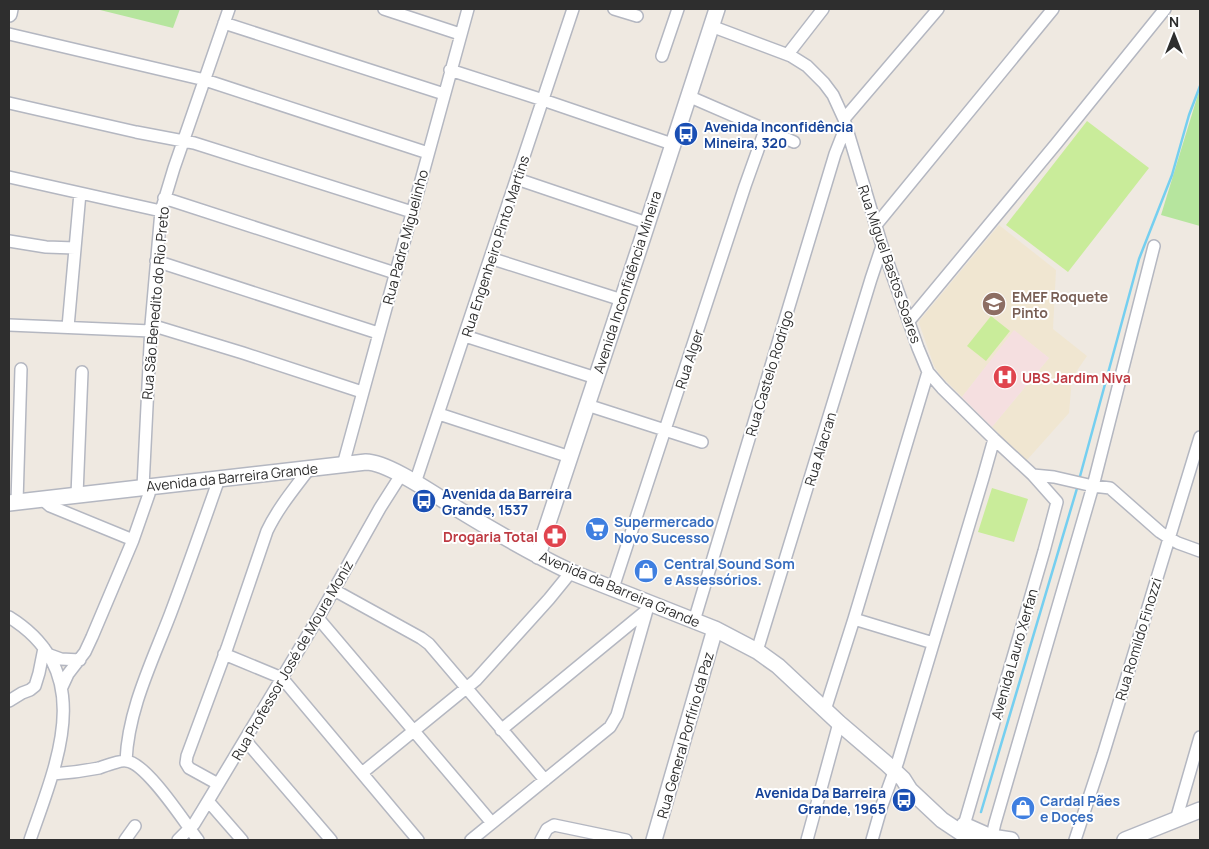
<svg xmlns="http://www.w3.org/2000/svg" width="1209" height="849" viewBox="0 0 1209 849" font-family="Manrope,sans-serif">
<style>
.education{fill:#f0e6d1}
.medical{fill:#f5dfe0}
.green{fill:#b6e59e}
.pitch{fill:#c9ec9a}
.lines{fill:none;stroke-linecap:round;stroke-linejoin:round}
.stream{stroke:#75cff0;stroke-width:2.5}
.street-casing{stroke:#b4b7c1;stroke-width:14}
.secondary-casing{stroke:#b4b7c1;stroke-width:18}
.street{stroke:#fff;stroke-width:11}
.secondary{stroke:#fff;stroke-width:15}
.labels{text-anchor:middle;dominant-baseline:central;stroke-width:4;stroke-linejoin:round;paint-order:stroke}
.transit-label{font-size:14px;font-weight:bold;fill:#164399;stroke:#fff;text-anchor:start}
.street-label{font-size:14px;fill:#2e2e2e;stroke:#fff}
.education-label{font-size:14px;font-weight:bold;fill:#785e54;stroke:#fff;text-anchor:start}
.health-label{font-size:14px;font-weight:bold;fill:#be3a42;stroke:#fff;text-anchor:start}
.shop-label{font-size:14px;font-weight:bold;fill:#366cbe;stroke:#fff;text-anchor:start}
</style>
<rect width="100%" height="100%" fill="#efe9e1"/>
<path class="education" d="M999,225L1056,270L1053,329L1087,356L1072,378L1069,413L1026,461L992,427L1049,358L1014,331L962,397L940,375L934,366L919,323L920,320Z"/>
<path class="medical" d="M1014,330L1049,358L992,427L962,397Z"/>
<path class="green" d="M96,9H180L173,28Z
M1200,88V226L1161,215Z"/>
<path class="pitch" d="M1087,121L1149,168L1068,272L1006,225Z
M991,316L1010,331L986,361L967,346Z
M992,488L1028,499L1014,542L978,532Z"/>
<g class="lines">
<path class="stream" d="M1079,480L1139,259L1172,175L1189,115L1200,86
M981,812L1078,485"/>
<g class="street-casing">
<path id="street" d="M384,9L460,34
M614,9L637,16
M224,23L444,94
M711,26L791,56L807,66L824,83L833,95L844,119L882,246L918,348L928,372L942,388L994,439L1033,475L1057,502L1044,551L962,832
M9,34L205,80L428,153
M788,54L823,9
M662,56L678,9
M450,70L543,100L672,144
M688,96L794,142
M9,103L136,132L194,143L412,212
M844,119L938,9
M9,177L58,188L161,211
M517,179L647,223
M164,198L395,273
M876,225L1053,9
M9,241L46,247L75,248
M490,258L622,300
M156,261L378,333
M909,321L1056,144L1165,9
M9,325L151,331
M151,325L243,353L362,392
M68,327L80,193
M465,336L596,378
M587,405L702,442
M439,414L570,457
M343,465L468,9
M1033,475L1054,477L1093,486L1110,488L1160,532L1169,538L1178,543L1200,551
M415,483L573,9
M143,487L151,325L161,211L174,168L229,9
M77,495L82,372
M43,500L50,506L133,540
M17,502L21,369
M613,588L745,186L765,130
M334,590L421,638L429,644L545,780
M9,617C98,672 57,762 30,840
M318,618L492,823
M854,619L933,643
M694,621L835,154L846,126
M757,651L871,279L882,246
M224,654L282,678L418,840
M50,655L61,659L80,660
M62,687L68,674L85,652L92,637L133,540L149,494L150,486
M9,701L22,693L30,690L35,686L39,673L44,648
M825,710L854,619L928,372
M501,730L647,610
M245,740L331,840
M126,761C128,710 152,662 170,615C187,570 203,524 219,479
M362,773L476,680L549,599L571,572
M53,774C69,773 84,771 99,768C105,766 121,760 126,761C146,762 185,823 198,840
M218,784L189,768L186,763L187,756L227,648L267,531C278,508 294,489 309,469
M208,801L242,840
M1176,820L1200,737
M125,840L135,826
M178,840L194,824L202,811L318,618L380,508L401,475
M471,840L610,727L617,715L649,603
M541,840L547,829L554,825L626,840
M807,840L839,723
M872,840L882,805L898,761L983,478L994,439
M991,840L995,823L1093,486L1154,246
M1075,840L1103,755L1200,437"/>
</g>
<g class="secondary-casing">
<path id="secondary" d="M9,14L10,9
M9,503L366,462C389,462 439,498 461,511C497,533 533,554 571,572L715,629L757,651L778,666L839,723L887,764L903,779L910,790L942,820L969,838L975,840
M538,556L545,532L640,246L717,9
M964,825L991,837L1011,840
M654,840L715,629
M1125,840L1200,810"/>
</g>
<use href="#street" class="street"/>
<use href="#secondary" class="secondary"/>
</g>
<defs>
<g id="bus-disc" transform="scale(1.25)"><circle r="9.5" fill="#1a4fb4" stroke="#fff"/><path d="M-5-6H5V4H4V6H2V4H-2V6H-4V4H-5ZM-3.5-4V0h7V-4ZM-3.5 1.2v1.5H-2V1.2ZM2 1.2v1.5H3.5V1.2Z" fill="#fff"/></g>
<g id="school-disc" transform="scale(1.25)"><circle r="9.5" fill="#8d6e63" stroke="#fff"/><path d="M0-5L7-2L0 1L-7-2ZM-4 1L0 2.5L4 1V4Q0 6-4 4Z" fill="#fff"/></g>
<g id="hospital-disc" transform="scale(1.25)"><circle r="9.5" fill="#e0444e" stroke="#fff"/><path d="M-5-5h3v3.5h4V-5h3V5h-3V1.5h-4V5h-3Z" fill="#fff"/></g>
<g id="supermarket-disc" transform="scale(1.25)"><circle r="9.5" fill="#3f7fe0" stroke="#fff"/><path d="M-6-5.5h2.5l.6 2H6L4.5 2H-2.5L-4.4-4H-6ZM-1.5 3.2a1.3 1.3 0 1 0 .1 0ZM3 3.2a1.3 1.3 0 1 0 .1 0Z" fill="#fff"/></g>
<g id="pharmacy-disc" transform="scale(1.25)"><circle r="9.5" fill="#e0444e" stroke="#fff"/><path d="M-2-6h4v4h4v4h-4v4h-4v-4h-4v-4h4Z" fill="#fff"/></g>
<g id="shop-disc" transform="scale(1.25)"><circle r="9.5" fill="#3f7fe0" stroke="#fff"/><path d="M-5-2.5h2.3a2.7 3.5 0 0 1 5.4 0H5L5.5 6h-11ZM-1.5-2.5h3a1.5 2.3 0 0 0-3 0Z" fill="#fff"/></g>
</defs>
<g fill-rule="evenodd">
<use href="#bus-disc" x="686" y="134"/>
<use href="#school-disc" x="994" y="304"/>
<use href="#hospital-disc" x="1005" y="377"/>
<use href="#bus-disc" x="424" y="501"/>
<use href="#supermarket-disc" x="597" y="529"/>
<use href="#pharmacy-disc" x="555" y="536"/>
<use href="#shop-disc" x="646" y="571"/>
<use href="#bus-disc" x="904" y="800"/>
<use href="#shop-disc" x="1023" y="808"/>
</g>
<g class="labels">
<g class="transit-label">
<text x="704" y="126">Avenida Inconfidência<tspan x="704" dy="16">Mineira, 320</tspan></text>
<text x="442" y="493">Avenida da Barreira<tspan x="442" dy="16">Grande, 1537</tspan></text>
<text x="886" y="792" text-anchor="end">Avenida Da Barreira<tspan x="886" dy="16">Grande, 1965</tspan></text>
</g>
<g class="street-label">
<text transform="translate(405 237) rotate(-75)">Rua Padre Miguelinho</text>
<text transform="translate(495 246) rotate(-72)">Rua Engenheiro Pinto Martins</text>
<text transform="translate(890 264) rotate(71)">Rua Miguel Bastos Soares</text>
<text transform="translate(627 282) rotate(-72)">Avenida Inconfidência Mineira</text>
<text transform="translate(155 303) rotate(-85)">Rua São Benedito do Rio Preto</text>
<text transform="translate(689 359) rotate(-72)">Rua Alger</text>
<text transform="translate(769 373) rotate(-73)">Rua Castelo Rodrigo</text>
<text transform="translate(820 449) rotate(-73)">Rua Alacran</text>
<text transform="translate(232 477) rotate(-6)">Avenida da Barreira Grande</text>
<text transform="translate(620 589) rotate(23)">Avenida da Barreira Grande</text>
<text transform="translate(1138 639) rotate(-73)">Rua Romildo Finozzi</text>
<text transform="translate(1014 654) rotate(-74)">Avenida Lauro Xerfan</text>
<text transform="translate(292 660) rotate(-60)">Rua Professor José de Moura Moniz</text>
<text transform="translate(685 735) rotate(-74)">Rua General Porfírio da Paz</text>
</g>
<g class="education-label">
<text x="1012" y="296">EMEF Roquete<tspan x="1012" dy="16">Pinto</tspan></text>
</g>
<g class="health-label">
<text x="1022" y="377">UBS Jardim Niva</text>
<text x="538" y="536" text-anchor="end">Drogaria Total</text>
</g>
<g class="shop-label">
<text x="614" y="521">Supermercado<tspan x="614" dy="16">Novo Sucesso</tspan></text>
<text x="664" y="563">Central Sound Som<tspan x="664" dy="16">e Assessórios.</tspan></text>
<text x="1040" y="800">Cardal Pães<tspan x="1040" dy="16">e Doçes</tspan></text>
</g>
</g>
<rect width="1209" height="849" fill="none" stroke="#2e2e2e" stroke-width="20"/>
<g transform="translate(1174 35)" stroke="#ffffff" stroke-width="4" paint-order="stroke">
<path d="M0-4L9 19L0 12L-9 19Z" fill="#2e2e2e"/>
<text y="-8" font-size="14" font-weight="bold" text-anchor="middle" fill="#2e2e2e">N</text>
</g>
</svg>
